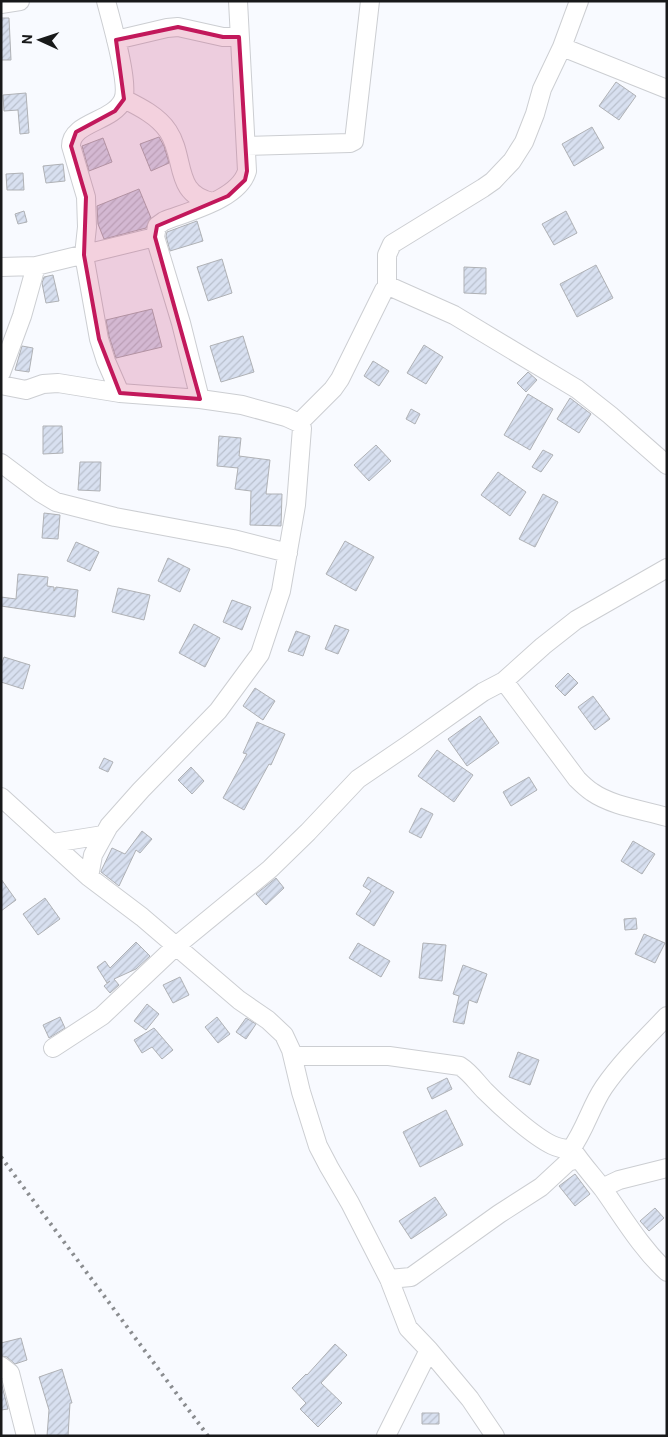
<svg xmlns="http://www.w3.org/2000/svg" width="668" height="1437" viewBox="0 0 668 1437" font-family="Roboto,sans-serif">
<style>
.building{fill:url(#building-hatch);stroke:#afb1b5}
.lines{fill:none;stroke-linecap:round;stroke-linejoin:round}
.minor-casing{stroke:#ccced2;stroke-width:20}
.minor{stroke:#fff;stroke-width:18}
.rail{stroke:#8a8c8f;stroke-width:4;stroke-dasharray:2.5 5;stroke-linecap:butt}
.marked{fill:#c2185b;fill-opacity:0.2;stroke:#c2185b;stroke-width:4;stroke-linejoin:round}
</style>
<defs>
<pattern id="building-hatch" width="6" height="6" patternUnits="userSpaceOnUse" patternTransform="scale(1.25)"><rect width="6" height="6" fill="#d8e0f0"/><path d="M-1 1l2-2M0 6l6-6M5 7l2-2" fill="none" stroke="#b9c0cd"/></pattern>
</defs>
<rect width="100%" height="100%" fill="#f8faff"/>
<path class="building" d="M1,18H9L11,60H1Z
M616,82L636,96L619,120L599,106Z
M26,93L29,133L20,134L18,110L4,111L3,95Z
M592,127L604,148L574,166L562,144Z
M159,137L164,146L169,163L151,171L140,144Z
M103,138L112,162L89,171L82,146Z
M63,164L65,181L46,183L43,166Z
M23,173L24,190H7L6,174Z
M139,189L151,218L146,228L104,239L98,224L97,206Z
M24,211L27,222L18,224L15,214Z
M566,211L577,233L554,245L542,224Z
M197,221L203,241L170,251L166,236L167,232Z
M222,259L232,293L208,301L197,267Z
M596,265L613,298L577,317L560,284Z
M464,267L486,268V294L464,293Z
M53,275L59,301L46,303L42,283L44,277Z
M152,309L162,347L116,358L109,336L106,320Z
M243,336L254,372L221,382L210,346Z
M424,345L443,357L426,384L407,373Z
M22,346L33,348L29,372L15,370Z
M373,361L389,371L379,386L364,376Z
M528,372L537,380L526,392L517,383Z
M528,394L553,409L530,450L504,435Z
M570,398L591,414L579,433L557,419Z
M411,409L420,414L415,424L406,419Z
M43,426H62L63,453L43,454Z
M219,436L241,438L239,456L270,460L266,494H282L281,526L250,525L251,491L235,489L238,468L217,466Z
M376,445L391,461L369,481L354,465Z
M543,450L553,455L541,472L532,467Z
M80,462H101L100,491L78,490Z
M498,472L526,492L510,516L481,495Z
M543,494L558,502L535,547L519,539Z
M44,513L60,515L58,539L42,538Z
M345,541L374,557L356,591L326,574Z
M76,542L99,552L90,571L67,561Z
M168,558L190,569L180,592L158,581Z
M18,574L48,577L47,586L54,587V591L56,587L78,590L75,617L1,606V597L16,599Z
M118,588L150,595L144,620L112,612Z
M232,600L251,607L242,630L223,622Z
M194,624L220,638L205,667L179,653Z
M335,625L349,630L338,654L325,649Z
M296,631L310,636L303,656L288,651Z
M4,657L30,665L23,689L1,682V665Z
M568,673L578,683L565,696L555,686Z
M255,688L275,701L263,720L243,706Z
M593,696L610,719L595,730L578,707Z
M480,716L499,743L467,766L448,739Z
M257,722L285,734L271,765L269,764L244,810L223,798L247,754L243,753Z
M437,750L473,775L454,802L418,776Z
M104,758L113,762L108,772L99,768Z
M191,767L204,781L192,794L178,780Z
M529,777L537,790L511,806L503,792Z
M421,808L433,814L421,838L409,832Z
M142,831L152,839L140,853L136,850L119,886L101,872V871L112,848L125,854Z
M633,841L655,854L642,874L621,861Z
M368,877L394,892L374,926L356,914L371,891L363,886Z
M276,878L284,888L266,905L256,894Z
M1,879L16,900L1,911Z
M45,898L60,919L38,935L23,914Z
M636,918L637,929L625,930L624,919Z
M644,934L665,943L655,963L635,954Z
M136,942L150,956L136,969L114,979L119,985L110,993L104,986L110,981L107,983L97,967L105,961L110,968Z
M358,943L390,961L381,977L349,958Z
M423,943L446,945L442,981L419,978Z
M463,965L487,974L477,1003L469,1000L464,1024L453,1022L459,996L453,994Z
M180,977L189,995L173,1003L163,985Z
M147,1004L159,1014L146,1030L134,1021Z
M60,1017L65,1028L49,1038L43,1025Z
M217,1017L230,1034L218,1043L205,1027Z
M246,1018L256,1024L246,1039L236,1032Z
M154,1028L173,1050L162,1059L152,1047L142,1053L134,1040Z
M518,1052L539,1060L530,1085L509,1077Z
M447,1078L452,1089L432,1099L427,1088Z
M446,1110L463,1145L420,1167L403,1132Z
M575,1174L590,1194L575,1206L559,1186Z
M435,1197L447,1215L411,1239L399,1221Z
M655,1208L664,1218L649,1231L640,1221Z
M21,1338L27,1360L15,1364L7,1357L1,1356V1343Z
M335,1344L347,1355L321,1383L342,1403L318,1427L300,1409L306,1403L292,1388L306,1374L307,1375Z
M62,1369L72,1403H70L68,1436H47L49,1410L39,1377Z
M1,1382L8,1409L1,1410Z
M422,1413H439V1424H422Z"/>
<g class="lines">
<g class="minor-casing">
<path id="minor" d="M106,1C111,20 130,85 123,100C113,122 71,122 71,146L86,197L87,227L84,255L99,339L106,361L120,393L200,399
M1,4L20,1
M116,40L167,28L178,27L223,37H239
M562,47L667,89
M124,99C140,107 158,116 168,131C186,158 173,195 213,202
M246,146L350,143L354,141L370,1
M1,267L36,266
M387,287V255L392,244L483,188L493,181L512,161L524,142L535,114L542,89L562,47L579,1
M1,373L22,316L36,266L155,237
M1,385L26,390L43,384L58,383L120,393
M299,423L333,389L340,379L384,290L387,287H391L454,315L577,389L610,415L667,465
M1,463L41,493L56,502L115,517L233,539L288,553
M504,681L577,779C581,783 586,788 592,792C612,806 643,810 667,817
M1,797L89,877L142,917L239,1000L268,1020L284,1035L291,1050L301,1092L318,1146L329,1167L350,1203L389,1279L408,1328L429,1350L470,1399L495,1436
M53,843L103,835
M89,877L93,855L109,826L141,790L218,711L260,654L281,591L296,505L302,428L299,423L286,417L242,405L200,399L181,323L155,237L157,226L164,221C190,211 239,199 247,171L238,1
M53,1048L102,1016L176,946L270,869L308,832L358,779L408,745L483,692L504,681L543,646L576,620L667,568
M293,1056H389L460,1066C471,1073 477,1083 485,1091C501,1107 533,1136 552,1145C558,1148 565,1149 571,1149
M571,1149C585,1130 591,1106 604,1087C622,1061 645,1039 667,1016
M572,1149C581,1163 593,1176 603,1189C623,1217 641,1248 667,1272
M602,1188L619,1180L667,1168
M389,1279L411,1277L499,1214L541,1187L568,1162L578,1159
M1,1366L10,1373L26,1436
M386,1436L429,1350"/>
</g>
<use href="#minor" class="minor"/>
<path class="rail" d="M1,1157L208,1436"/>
</g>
<path class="marked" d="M178,27L223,37H239L247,171L245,180L228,196L157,226L155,237L200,399L120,393L99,339L84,255L86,197L71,146L76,132L115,111L124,99L116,40Z"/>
<rect width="668" height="1437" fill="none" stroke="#18191a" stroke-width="5"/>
<g transform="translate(40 40) rotate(273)" stroke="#f8faff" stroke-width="4" paint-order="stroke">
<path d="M0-4L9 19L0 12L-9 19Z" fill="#18191a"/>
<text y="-8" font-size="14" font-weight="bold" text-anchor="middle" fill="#18191a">N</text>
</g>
</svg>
